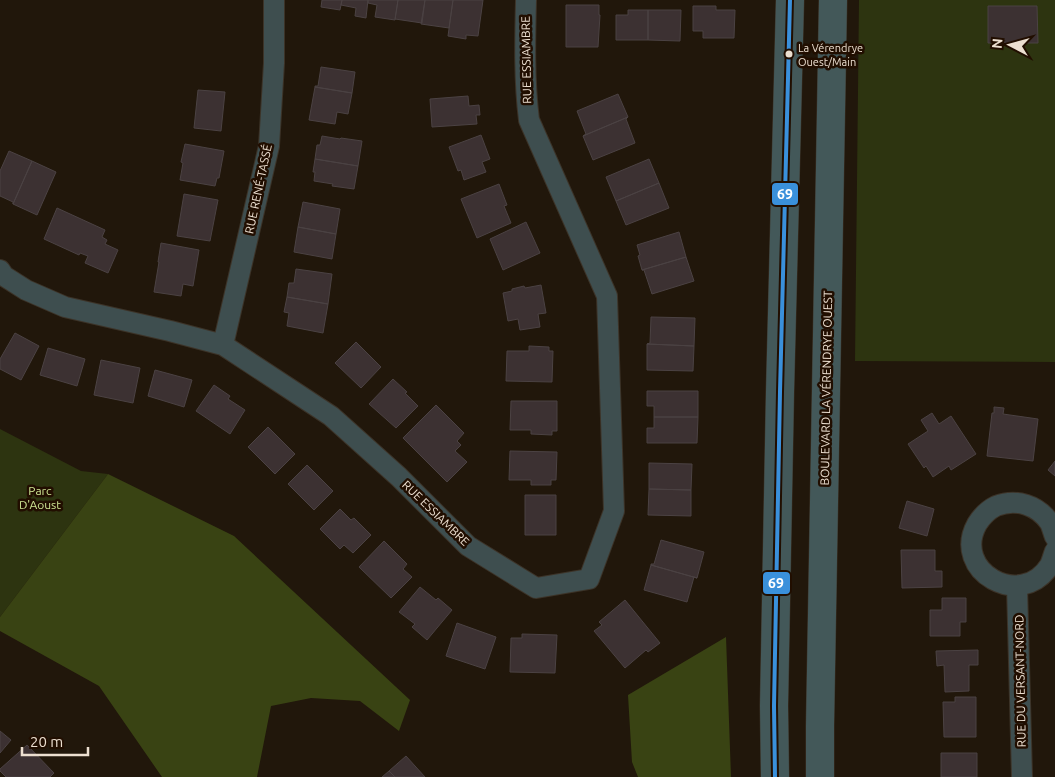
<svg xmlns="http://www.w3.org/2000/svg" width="1055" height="777" viewBox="0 0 1055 777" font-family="Ubuntu,sans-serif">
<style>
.green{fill:#2d3410}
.forest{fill:#394313}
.building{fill:#3c3132;stroke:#4b4243}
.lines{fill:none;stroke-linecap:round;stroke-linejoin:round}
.street-casing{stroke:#3c3328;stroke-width:22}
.secondary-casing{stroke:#3c3328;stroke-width:29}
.street{stroke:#3e4e4f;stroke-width:20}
.secondary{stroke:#435859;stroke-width:28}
.bus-1-casing{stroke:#210e00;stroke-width:8}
.bus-1{stroke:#3a90db;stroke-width:4}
.bus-dot{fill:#ecdfd0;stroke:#210e00;stroke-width:2}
.labels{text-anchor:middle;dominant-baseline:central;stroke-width:5;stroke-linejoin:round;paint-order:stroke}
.bus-label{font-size:11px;fill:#ecdfd0;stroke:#210e00;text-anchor:start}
.street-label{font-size:12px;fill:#ecdfd0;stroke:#210e00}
.park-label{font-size:12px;fill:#cee593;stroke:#210e00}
.line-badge{stroke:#210e00;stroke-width:2}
.badge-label{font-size:14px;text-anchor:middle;font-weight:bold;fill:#fff}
</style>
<rect width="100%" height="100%" fill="#21170b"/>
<path class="green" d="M859,0H1055V362L855,361Z
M0,429L81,471L108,474L0,617Z"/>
<path class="forest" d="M108,474L234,536L410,700L399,731L360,701L311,698L271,706L257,777H162L99,686L0,631V617Z
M726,637L731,777H638L632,762L628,695Z"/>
<path class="building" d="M322,0H342L340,10L321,7Z
M342,0H368L366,18L355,16L356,8L341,5Z
M368,0H398L395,20L375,17L377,5L368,3Z
M398,0H425L422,23L395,19Z
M425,0H453L449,28L421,24Z
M453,0H483L478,36L466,35V39L448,36Z
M566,5H599V15H600L598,47H566Z
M693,6H716V10H735L734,38H703V31H693Z
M988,6H1037L1038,43H988Z
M628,10H648V40H616V15H628Z
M648,10H681L680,41L648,40Z
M321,67L355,72L352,93L315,87V86H318Z
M315,87L352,93L348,114L337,112L335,124L309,120Z
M198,90L225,92L221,131L194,128Z
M618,94L628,117L583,136L586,134L577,111Z
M468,96L469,106L479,105L480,115H476L477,124L432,127L430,99Z
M628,117L626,119L635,143L593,160L583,136Z
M481,135L490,159L482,162L486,172L464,180L461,170L458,171L449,147Z
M322,136L340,139L341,138L362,141L358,166L315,159L317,145H320Z
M185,144L224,151L219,178H217L215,186L180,180L183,163L181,162Z
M9,151L32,161L13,204V202L0,196V171Z
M315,159L358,166L354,189L332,186L333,184L314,181L315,172H313Z
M649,159L659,183L616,201L606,177Z
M32,161L56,172L37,215L13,204Z
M659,183L669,208L626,225L616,201Z
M499,184L507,205L504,206L511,223L477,238L461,199Z
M184,194L218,200L210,241L177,236Z
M303,202L340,209L336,234L298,227Z
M57,208L105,230L102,237L107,240L105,244L118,250L108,273L85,263L88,256L80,253L79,255L44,239Z
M526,222L540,253L503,270L490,239Z
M298,227L336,234L332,259L294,252Z
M679,232L686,257L642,270L638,256L640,255L637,245Z
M161,243L199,250L193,286L183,284L181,296L154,292L159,262H158Z
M686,257L694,281L652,294L644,270H642Z
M296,269L332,274L328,304L287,297L289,283H294Z
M541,285L546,313L538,314L540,327L520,330L518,319L508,321L503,293L512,291V289L524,286L525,288Z
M287,297L328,304L323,333L287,326L289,313L284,312Z
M651,317L695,318L694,346L647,344L650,343Z
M15,333L39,346L21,380L0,369V359Z
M356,342L381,367L361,388L335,363Z
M647,344L694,346L693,371L647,370Z
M529,346L549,347V351H553L552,382L506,381L507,351H529Z
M48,348L85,359L77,386L40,375Z
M101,360L140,368L133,403L94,395Z
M155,370L192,380L184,407L148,396Z
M393,379L407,392L405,393L418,406L396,428L369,404Z
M214,385L230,396L228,399L245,410L230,434L196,411Z
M647,391H698V417H654V406H647Z
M511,401H557V431H552V435L531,434V430H510Z
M436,405L464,433L457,441L461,445L455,451L467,462L447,482L403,438Z
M994,407L1004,408L1003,414L1038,419L1033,461L987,456L992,413H994Z
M932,413L939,424L951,416L976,454L951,470L949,466L933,477L926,466L924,468L908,444L928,431L921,420Z
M654,417H698L697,443H647V428H654Z
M268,427L295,454L275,474L248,447Z
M510,451L557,452L556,480H551V485H531V480H509Z
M1055,461V476L1048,470Z
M649,463L692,464L691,490L649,489Z
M307,465L333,491L314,510L288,484Z
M649,489L691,490V516L648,515Z
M525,495H556V535H525Z
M907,501L934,509L927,536L899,528Z
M340,509L351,520L354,518L371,535L353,553L344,545L340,549L320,529Z
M661,540L704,552L697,578L651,565V564H654Z
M384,541L407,564L403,569L412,577L391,598L359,567Z
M901,550H935V571H942V587L902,588Z
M651,565L697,578L694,577L687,602L644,590Z
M420,587L436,600L438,598L452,610L427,640L412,627L415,624L399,612Z
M942,598H966V622H960V636H930V610H942Z
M625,600L660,643L648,652L646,650L625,668L594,631L602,625L599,622Z
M457,623L496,637L485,669L446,656Z
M522,634L557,635L555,673L510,672L511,638H522Z
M978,650V665H969V691L945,692L944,665L937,666L936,651Z
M955,697H976V737H944L943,702H955Z
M0,731L11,740L0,753Z
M27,745L54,773L50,777H6L0,771V769Z
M941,753H977V777H941Z
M406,756L425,777H395L389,771Z
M389,771L395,777H382Z"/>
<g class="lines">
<g class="street-casing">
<path id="street" d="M0,270L4,276L26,290L65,307L170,331L223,345L331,416L399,477L468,546L536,588L589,579L614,511L607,296L529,120C524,80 525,40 526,0
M223,345L269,146L274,63V0
M1055,537C1053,532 1052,527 1050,523C1038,505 1016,498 996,506C988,510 982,516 977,524C951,571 1021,611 1050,565C1052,561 1053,556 1055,551
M1017,586L1022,777"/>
</g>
<g class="secondary-casing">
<path id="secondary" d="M775,777L774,706L780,392L790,0
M820,777V726L833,0"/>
</g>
<use href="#street" class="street"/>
<use href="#secondary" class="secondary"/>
<g class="bus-1-casing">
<path id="bus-1" d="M775,777L774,706L780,392L790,0"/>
</g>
<use href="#bus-1" class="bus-1"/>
</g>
<circle class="bus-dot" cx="789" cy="54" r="4.5"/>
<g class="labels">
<g class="bus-label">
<text x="798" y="48">La Vérendrye<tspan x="798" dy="14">Ouest/Main</tspan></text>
</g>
<g class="street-label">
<text transform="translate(526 60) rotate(-91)">RUE ESSIAMBRE</text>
<text transform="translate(258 189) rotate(-78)">RUE RENÉ-TASSÉ</text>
<text transform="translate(826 388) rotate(-89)">BOULEVARD LA VÉRENDRYE OUEST</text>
<text transform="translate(436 513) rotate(44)">RUE ESSIAMBRE</text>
<text transform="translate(1020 681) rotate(-91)">RUE DU VERSANT-NORD</text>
</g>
<g class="park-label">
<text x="40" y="490">Parc<tspan x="40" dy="14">D'Aoust</tspan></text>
</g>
</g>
<g class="line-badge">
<rect x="771" y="182" width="28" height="24" rx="5" fill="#3a90db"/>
<rect x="762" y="571" width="29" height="24" rx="5" fill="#3a90db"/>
</g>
<g class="badge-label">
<text x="785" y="199">69</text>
<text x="776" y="588">69</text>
</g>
<g transform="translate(1010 45) rotate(276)" stroke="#210e00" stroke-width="4" paint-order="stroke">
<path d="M0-4L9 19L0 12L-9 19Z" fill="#ecdfd0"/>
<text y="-8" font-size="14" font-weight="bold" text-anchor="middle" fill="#ecdfd0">N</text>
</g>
<path d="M22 747v8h66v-8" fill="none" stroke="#ecdfd0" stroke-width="2.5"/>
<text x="30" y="747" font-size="15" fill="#ecdfd0" stroke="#210e00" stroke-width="4" paint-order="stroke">20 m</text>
</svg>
